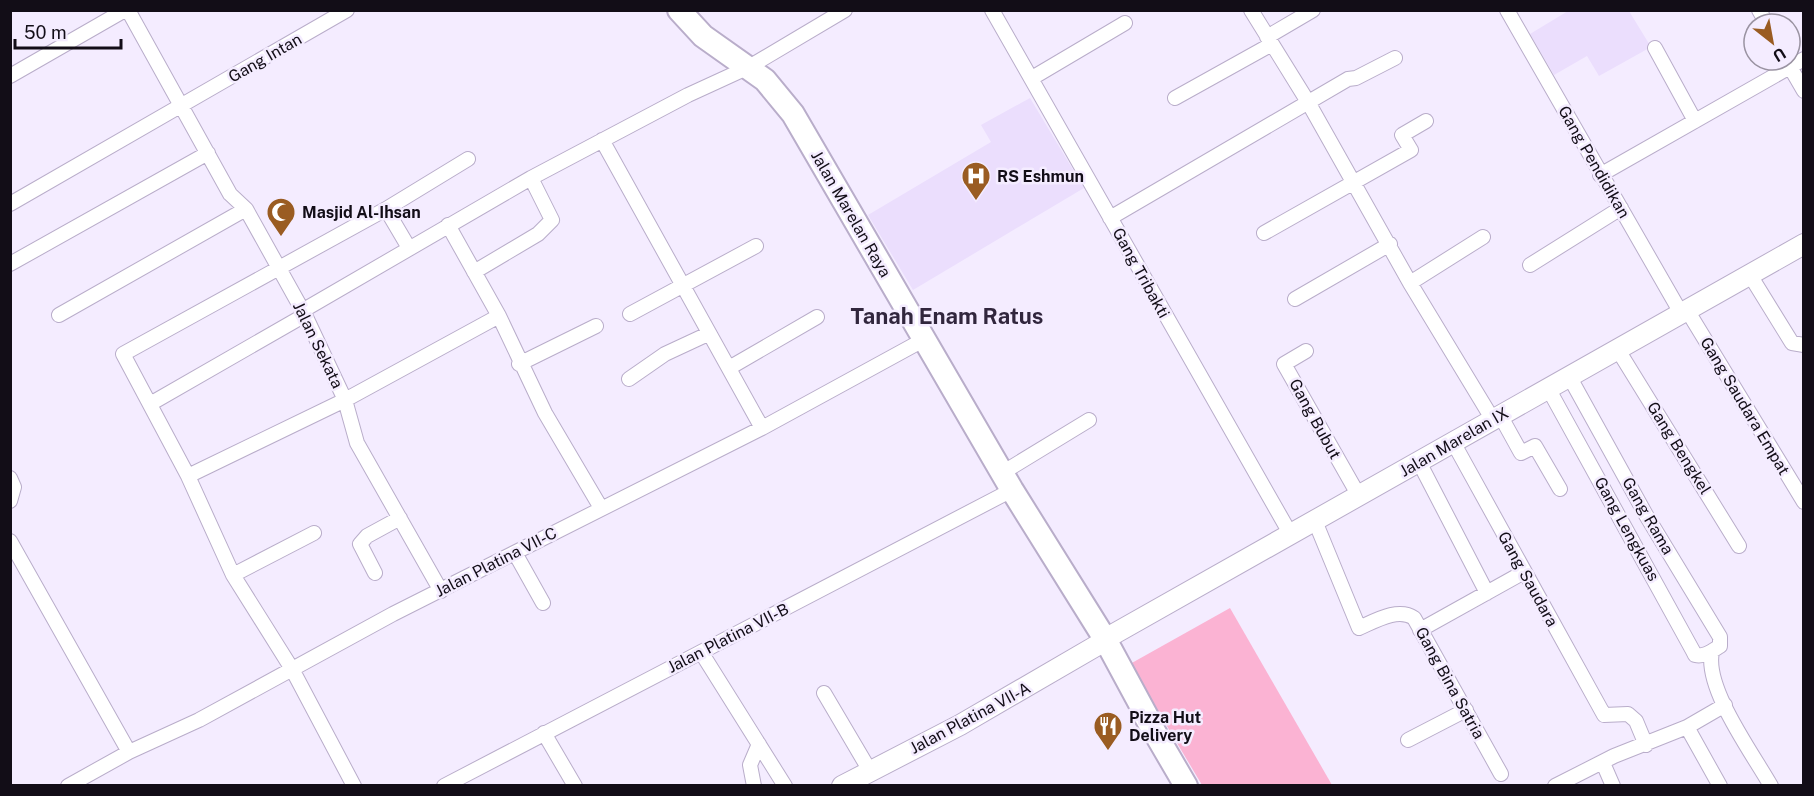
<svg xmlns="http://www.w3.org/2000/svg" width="1814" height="796" viewBox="0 0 1814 796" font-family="'Public Sans',sans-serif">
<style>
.built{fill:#ebdefd}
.green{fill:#fbb3d3}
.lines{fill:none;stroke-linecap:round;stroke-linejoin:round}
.minor-casing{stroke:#b9adca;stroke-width:16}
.secondary-casing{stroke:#b9adca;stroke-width:22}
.primary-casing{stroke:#b9adca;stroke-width:26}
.minor{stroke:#fff;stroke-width:14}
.secondary{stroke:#fff;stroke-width:20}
.primary{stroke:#fff;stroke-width:22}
.labels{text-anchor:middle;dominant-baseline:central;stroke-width:5;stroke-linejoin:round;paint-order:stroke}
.street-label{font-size:16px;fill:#120d17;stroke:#f4ecff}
.poi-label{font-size:16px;font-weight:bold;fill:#120d17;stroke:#f4ecff;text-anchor:start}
.district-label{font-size:22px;font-weight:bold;fill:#31263d;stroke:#f4ecff}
</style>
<rect width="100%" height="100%" fill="#f4ecff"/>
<path class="built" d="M1568,11H1629L1651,47L1599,76L1587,56L1554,75L1530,34Z
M1030,98L1084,188L913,290L868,215L991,142L981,125Z"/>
<path class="green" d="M1230,608L1332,785H1202L1130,664Z"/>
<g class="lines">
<g class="minor-casing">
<path id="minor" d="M128,10L230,194L246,209L305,315L345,400L357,443L441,591
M992,10L1291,535
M1251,10L1308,102L1410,283L1493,420
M1507,10L1681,313
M1759,10L1767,24
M1267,37L1313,10
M1655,48L1695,121
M1786,60L1804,91
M10,76L125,10
M1032,78L1125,23
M1175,98L1272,44
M602,140L762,428
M1600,175L1804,59
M10,204L347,10
M386,209L409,248
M1110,218L1348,79L1356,78L1395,58
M448,225L499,316L545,413L601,508
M1264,233L1411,150L1402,135L1426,121
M10,264L208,153
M1530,265L1621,208
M474,272L538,234L552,220L531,178
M1750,275L1792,343L1804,345
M1410,283L1483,237
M1295,299L1390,244
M1687,310L1804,502
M302,311L531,178L688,95L749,67L845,10
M630,314L756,246
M59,315L246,209
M1618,350L1739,546
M1306,351L1284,364L1359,496
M519,364L596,326
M729,368L817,317
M629,379L665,354L708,334
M1548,388L1693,651L1695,655C1705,657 1712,651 1720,646V637L1646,515L1569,376
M150,404L305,315
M1500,415L1521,453L1535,446L1560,489
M1453,442L1604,715L1628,714L1636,721L1646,745
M1419,462L1487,593
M1002,473L1089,420
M188,476L345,400L499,316
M10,478L14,487L10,501
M1315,521L1359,628C1375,621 1398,607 1414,618L1501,774
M10,541L129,752
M515,553L543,603
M375,573L360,544L367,536L400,518
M233,575L314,533
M1420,630L1524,572
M701,652L785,786
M1712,652C1704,688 1753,754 1771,786
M824,693L870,771
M544,733L575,786
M1408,740L1466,710
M1603,763L1613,786
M68,786L129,752L199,720L393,614L762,428L925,339
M354,786L292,669L233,575L188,476L123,354L386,209L468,159
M444,786L1012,490
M754,786L750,765L759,744
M1555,786L1614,756L1687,727
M1720,786L1687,727L1725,705"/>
</g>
<g class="secondary-casing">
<path id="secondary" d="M1105,639L1804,244
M842,786L960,725L1096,646"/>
</g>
<g class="primary-casing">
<path id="primary" d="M679,10L703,36L765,80L793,114L1012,490L1105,639L1152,726
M1144,714L1186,786"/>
</g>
<use href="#minor" class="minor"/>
<use href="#secondary" class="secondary"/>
<use href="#primary" class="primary"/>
</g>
<defs>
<g id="hospital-pin" transform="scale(1.5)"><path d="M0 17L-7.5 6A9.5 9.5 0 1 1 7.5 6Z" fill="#9a5c22" stroke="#f4ecff"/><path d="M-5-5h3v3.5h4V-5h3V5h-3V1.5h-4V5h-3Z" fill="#fff"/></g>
<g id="mosque-pin" transform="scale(1.5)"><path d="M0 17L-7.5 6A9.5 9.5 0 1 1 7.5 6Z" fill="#9a5c22" stroke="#f4ecff"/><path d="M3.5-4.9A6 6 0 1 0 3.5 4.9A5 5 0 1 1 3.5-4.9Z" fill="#fff"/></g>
<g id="restaurant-pin" transform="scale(1.5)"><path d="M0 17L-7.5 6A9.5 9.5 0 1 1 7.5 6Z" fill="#9a5c22" stroke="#f4ecff"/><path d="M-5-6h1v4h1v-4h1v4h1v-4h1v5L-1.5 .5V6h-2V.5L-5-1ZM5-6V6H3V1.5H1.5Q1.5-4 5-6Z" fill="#fff"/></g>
</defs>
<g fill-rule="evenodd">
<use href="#hospital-pin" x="976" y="176"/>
<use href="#mosque-pin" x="281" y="212"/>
<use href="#restaurant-pin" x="1108" y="726"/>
</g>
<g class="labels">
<g class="street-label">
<text transform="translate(265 58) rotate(-30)">Gang Intan</text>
<text transform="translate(1594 162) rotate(60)">Gang Pendidikan</text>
<text transform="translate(851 214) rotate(60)">Jalan Marelan Raya</text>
<text transform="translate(1141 273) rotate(61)">Gang Tribakti</text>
<text transform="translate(318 345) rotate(64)">Jalan Sekata</text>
<text transform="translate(1745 406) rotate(59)">Gang Saudara Empat</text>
<text transform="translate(1315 419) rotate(61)">Gang Bubut</text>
<text transform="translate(1454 442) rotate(-30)">Jalan Marelan IX</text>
<text transform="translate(1679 448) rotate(58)">Gang Bengkel</text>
<text transform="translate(1648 516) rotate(60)">Gang Rama</text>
<text transform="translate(1627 529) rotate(61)">Gang Lengkuas</text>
<text transform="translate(496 562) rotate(-27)">Jalan Platina VII-C</text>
<text transform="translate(1528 579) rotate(61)">Gang Saudara</text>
<text transform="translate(728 638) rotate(-27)">Jalan Platina VII-B</text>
<text transform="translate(1450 683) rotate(61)">Gang Bina Satria</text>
<text transform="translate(970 718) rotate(-28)">Jalan Platina VII-A</text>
</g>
<g class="poi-label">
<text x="997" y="176">RS Eshmun</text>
<text x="302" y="212">Masjid Al-Ihsan</text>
<text x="1129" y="717">Pizza Hut<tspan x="1129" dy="18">Delivery</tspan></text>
</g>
<g class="district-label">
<text x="947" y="316">Tanah Enam Ratus</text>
</g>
</g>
<rect width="1814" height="796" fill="none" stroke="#120d17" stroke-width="24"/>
<g transform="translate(1772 42) rotate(149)"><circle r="28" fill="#f4ecff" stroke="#9a93a2" stroke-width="1.5"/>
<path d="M0-4.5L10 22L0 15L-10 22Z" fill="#9a5c22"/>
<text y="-9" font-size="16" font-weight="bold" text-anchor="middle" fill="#120d17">U</text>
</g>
<path d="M15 39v9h106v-9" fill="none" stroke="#120d17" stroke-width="3"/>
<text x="24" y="39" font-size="18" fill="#120d17" stroke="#f4ecff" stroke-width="4.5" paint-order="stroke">50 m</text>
</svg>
